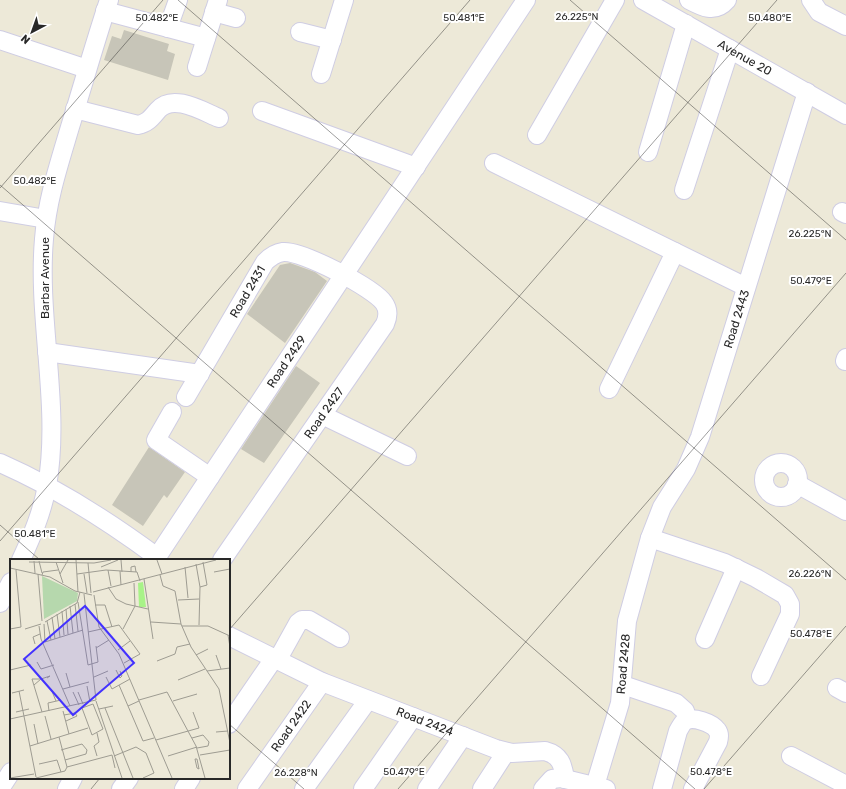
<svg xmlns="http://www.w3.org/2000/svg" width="846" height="789" viewBox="0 0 846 789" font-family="Rubik,sans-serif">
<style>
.building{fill:#c7c5b8}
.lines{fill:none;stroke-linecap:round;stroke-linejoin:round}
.minor-casing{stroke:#cfcde3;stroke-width:20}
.minor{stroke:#fff;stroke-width:18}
.ticks{fill:none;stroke:#282828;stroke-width:1;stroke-opacity:0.45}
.labels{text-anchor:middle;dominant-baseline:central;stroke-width:4;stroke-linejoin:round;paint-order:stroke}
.street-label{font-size:12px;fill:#282828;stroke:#fff}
.inset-road{fill:none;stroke:#9e9c92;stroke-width:1}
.view{fill:#4332ff;fill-opacity:0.15;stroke:#4332ff;stroke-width:2}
.inset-edge{fill:none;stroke:#282828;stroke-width:2}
.ticks-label{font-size:10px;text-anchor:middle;fill:#282828;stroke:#fff;stroke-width:4;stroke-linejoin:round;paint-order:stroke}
</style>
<rect width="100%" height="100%" fill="#ede9d8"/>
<path class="building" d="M124,30L169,44L167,51L175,54L168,80L104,60L112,36L121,39Z
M290,263L315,272L327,281L285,343L247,314L280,265Z
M296,366L320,383L264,463L241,449Z
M149,447L185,472L167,498L164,495L143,526L112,505Z"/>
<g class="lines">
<g class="minor-casing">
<g id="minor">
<path id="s1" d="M643,0L846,115"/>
<path d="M689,0C702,7 715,14 727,0"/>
<path d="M811,0L819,12L846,26"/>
<path d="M105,11L206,38"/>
<path d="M214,12L236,18"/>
<path d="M168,28L178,0"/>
<path d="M300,32L332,40"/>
<path d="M0,40L87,69"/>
<path d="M197,67L218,0"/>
<path d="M321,74L344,0"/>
<path d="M75,109L138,125C148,123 152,117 158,110C173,93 202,111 219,118"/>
<path d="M262,111L416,167"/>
<path d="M537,135L615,0"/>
<path d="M648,152L686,24"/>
<path d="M494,163L746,287"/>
<path d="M684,190L730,49"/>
<path d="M0,211L46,219"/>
<path d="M842,212L846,214"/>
<path d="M47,352L200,374"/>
<path d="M845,361L846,358"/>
<path d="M609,389L675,252"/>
<path id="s2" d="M186,397L265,262C270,257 276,253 283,252C301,250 374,288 384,303C389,310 388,317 385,324L222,560"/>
<path d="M172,412L156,440L210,477"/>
<path d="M322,415L407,456"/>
<circle cx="781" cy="480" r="17"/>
<path d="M0,463C57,488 107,520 157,557"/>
<path d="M797,484L846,511"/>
<path d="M650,538L725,563L756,578L785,595L790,604V614L761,676"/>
<path d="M21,560C32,536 42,513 47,486C61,407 37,319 44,239C47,200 59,164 70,127C83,85 95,42 109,0"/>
<path id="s3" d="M155,560L526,0"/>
<path d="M0,603L11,582"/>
<path id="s4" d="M229,636L322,682L496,749L512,753L545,751C560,755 563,764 565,779"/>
<path d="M705,639L736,568"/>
<path d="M278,659L298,623L302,620H309L340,638"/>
<path d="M623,685L676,703L685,711L687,719"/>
<path d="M837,688L846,693"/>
<path d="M229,724L275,657"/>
<path d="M791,756L846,785"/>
<path d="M0,789L11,772"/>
<path d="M67,789L73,778"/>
<path d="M121,789L129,778"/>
<path d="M184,789L191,778"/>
<path id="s5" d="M247,789L322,682"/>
<path d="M304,789L368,700"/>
<path d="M363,789L413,717"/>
<path d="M427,789L463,736"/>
<path d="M482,789L506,752"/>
<path d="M543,789L552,779L561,778L606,789"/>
<path id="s6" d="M594,789L620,703L627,621L650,538L662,507L686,469L700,437L807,92"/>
<path d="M662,789L678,731C680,728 682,723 685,721C693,716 712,723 717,730C720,734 719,738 718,742L693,789"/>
</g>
</g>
<use href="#minor" class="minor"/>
</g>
<path class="ticks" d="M178,0L846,580M570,0L846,240M0,185L695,789M0,188L163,0M0,525L40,560M0,541L470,0M229,630L777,0M229,724L304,789M91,789L100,778M398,789L846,273M704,789L846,626"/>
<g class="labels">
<g class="street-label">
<text stroke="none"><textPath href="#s1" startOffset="117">Avenue 20</textPath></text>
<text transform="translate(45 278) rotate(-90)">Barbar Avenue</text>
<text stroke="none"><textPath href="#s2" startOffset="122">Road 2431</textPath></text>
<text stroke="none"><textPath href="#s6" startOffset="495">Road 2443</textPath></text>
<text stroke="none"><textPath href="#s3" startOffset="238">Road 2429</textPath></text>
<text transform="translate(324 413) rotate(-55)">Road 2427</text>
<text stroke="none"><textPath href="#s6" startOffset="129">Road 2428</textPath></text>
<text stroke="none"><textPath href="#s4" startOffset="214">Road 2424</textPath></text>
<text stroke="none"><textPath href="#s5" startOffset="77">Road 2422</textPath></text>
</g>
</g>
<g transform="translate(10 559)">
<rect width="220" height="220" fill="#ede9d8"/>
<path d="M32,17L68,34L67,42L34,60Z" fill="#b6d8ad"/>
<path d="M133,23L136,48H129L128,24Z" fill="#a8f388"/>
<path class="inset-road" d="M66,1L68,33M111,1L112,13M147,1L152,15M24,2L25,14M29,2L32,14M19,3L84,4L101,1M46,3L53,24M78,4L81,34M186,5L190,28L189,66M91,8L108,1M175,8L178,39M0,9L40,18L65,32L82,36M98,11L101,27M110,12L111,26M121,13V8L125,7L126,13M204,13L220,10M28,15L32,62M50,15L58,1M67,15L96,11L127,13L130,22M74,15L77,34M32,16L33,13L48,11M150,16L153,27L165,32L171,65L181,88L209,130L220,184M134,20L143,80M98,28L106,40L116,45L138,50M190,28L197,26L193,3M83,33L206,1M84,36L89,68L109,95L162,219M168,41L189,40M68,43L78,106L88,103L86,87M65,45L68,72M85,46H95L102,68M60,47L63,74M56,50L58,75M52,52L54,76M47,55L50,78M42,58L45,80M37,62L41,81M35,63L67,44L70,33M141,63L171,65M34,65L35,83M109,66L130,95L114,104M29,67L31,80L60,147M172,67H198L220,77M0,70L11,68L6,11M15,70L31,65M113,70L125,47L124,24M78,73L109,66M218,76L220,88M35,83L73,71M25,85L23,78L30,75M86,89L99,81M108,91L120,82M186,96L198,90M206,96L211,110M147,102L165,95L167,88L180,85M27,103L31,110L44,106M0,111L21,106M106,111L110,119L112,117L110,112M197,112L220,109M56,114L60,128M84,118L98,112M96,118L102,130L120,120M31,120L40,117L37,119M168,121L195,110M24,126L31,120H22L32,153M109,126L133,182L144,179M77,127L80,143M41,130L46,142M53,130L79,123M9,132L26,218M63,133L69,146M68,133L73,145M2,134L14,131M129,141L157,133L186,187L195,219M86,142L112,219M163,142L187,135M83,145L93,170L82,176L72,149ZM118,147L129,142M95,149L123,219M89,150L103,147M39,152L38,144L51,141M53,152L59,175M6,153L19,150M54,156L65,154L67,157L56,162M35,157L41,180M0,160L86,141L74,35M24,165L28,185M206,173L218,172M87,174L89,183L84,187L87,197M49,178L57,208M182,179L193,176L199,183L198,187L187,189M146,181L189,169L183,153M20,187L78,169M51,191L72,185L77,191L76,195L55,201M190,196L220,191M104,197L126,188L136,194L144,214L133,219M158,197L187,188M185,200H187L189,210L187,209ZM29,205L47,201L51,213M0,219L24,215M26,219L55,212L57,208L102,196L105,209"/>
<path class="view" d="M75,47L124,104L63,156L14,100Z"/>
<rect width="220" height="220" class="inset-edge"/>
</g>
<g class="ticks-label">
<text x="577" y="20">26.225°N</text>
<text x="157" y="21">50.482°E</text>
<text x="464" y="21">50.481°E</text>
<text x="770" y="21">50.480°E</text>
<text x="35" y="184">50.482°E</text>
<text x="810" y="237">26.225°N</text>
<text x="811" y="284">50.479°E</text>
<text x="35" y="537">50.481°E</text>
<text x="810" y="577">26.226°N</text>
<text x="811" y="637">50.478°E</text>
<text x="404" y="775">50.479°E</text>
<text x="711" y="775">50.478°E</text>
<text x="296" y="776">26.228°N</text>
</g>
<g transform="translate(32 32) rotate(221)" stroke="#ffffff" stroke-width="3" paint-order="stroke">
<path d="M0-3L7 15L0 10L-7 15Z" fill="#282828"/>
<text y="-6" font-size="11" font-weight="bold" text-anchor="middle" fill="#282828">N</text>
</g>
</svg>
